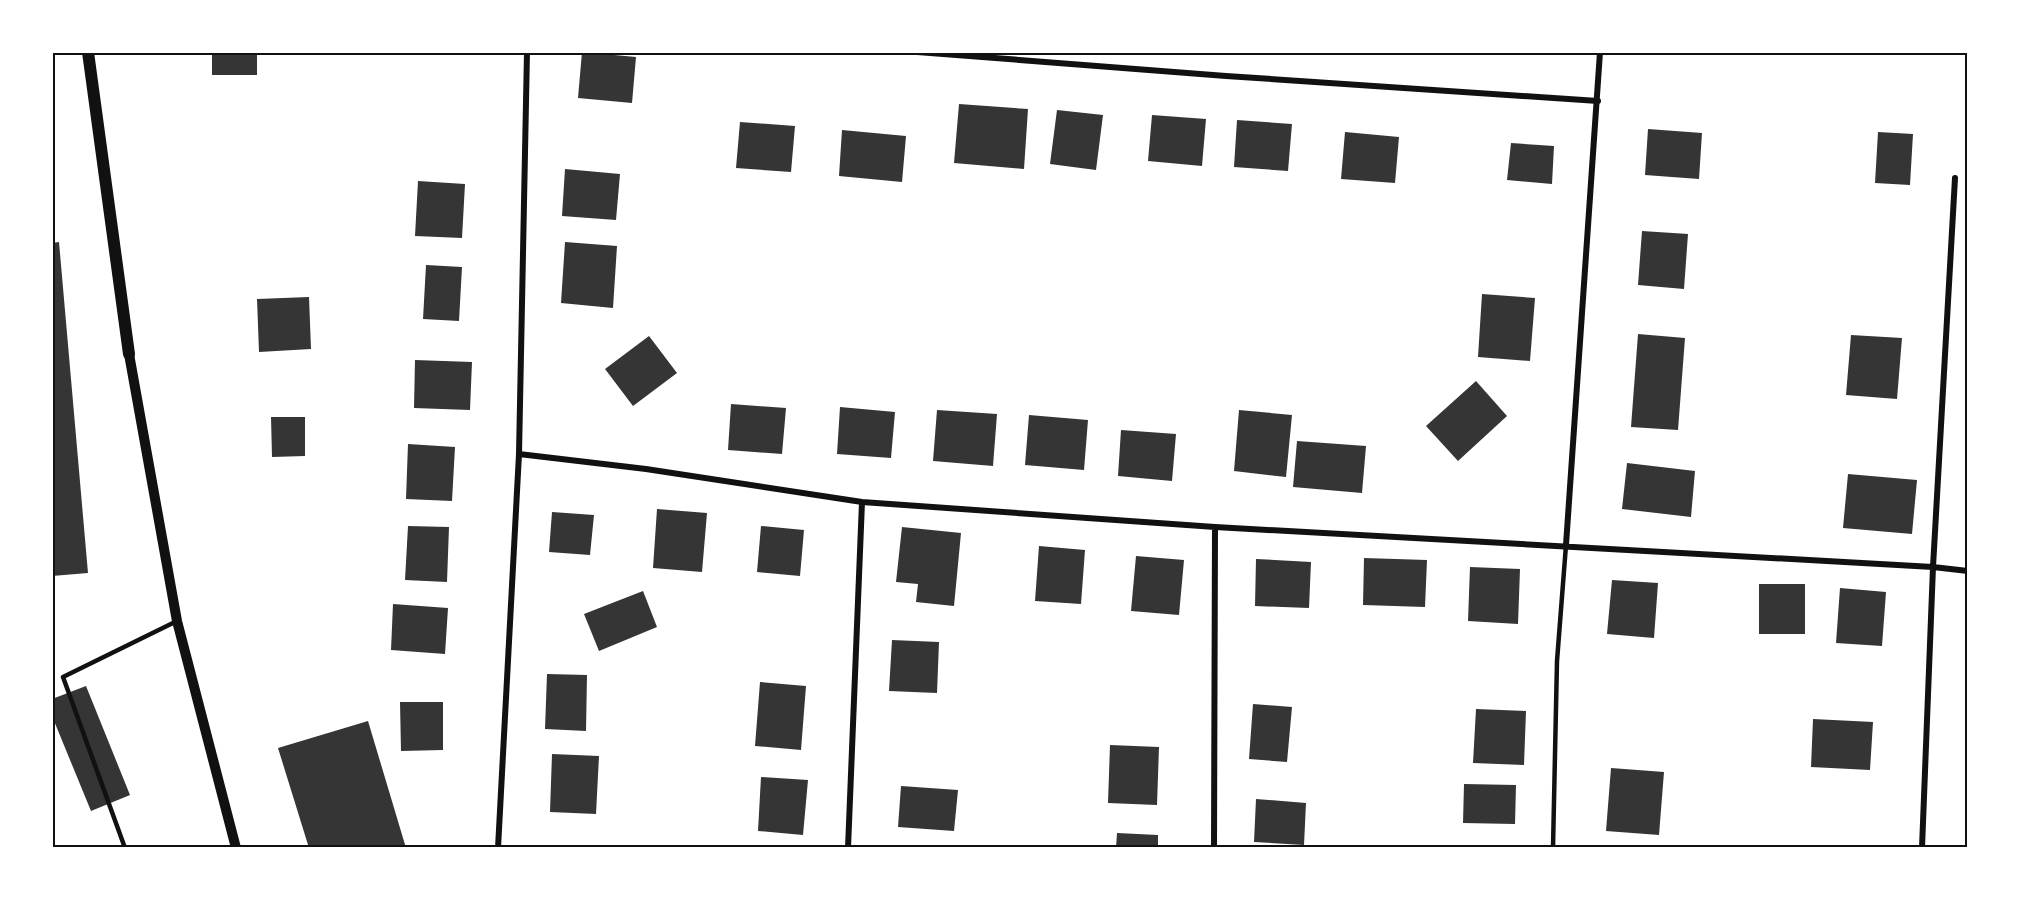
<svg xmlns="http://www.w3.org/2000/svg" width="2020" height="900" viewBox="0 0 2020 900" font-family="Rubik,sans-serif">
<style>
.building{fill:#353535}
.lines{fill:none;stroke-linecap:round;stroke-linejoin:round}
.service{stroke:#111;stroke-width:4.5}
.minor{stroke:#111;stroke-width:6}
.tertiary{stroke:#111;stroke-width:10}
.secondary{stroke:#111;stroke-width:12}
.neatline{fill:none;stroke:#111;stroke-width:2}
</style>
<rect width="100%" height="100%" fill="#fff"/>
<path class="building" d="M212,52H257V75H212Z
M582,52L636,57L632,103L578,98Z
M959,104L1028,109L1024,169L954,163Z
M1057,110L1103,115L1096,170L1050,164Z
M1152,115L1206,119L1202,166L1148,161Z
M1237,120L1292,124L1288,171L1234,167Z
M740,122L795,126L791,172L736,168Z
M1648,129L1702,133L1699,179L1645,175Z
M842,130L906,136L902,182L839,176Z
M1345,132L1399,137L1395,183L1341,179Z
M1878,132L1913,134L1910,185L1875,183Z
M1511,143L1554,146L1552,184L1507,180Z
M565,169L620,174L616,220L562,216Z
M418,181L465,184L462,238L415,236Z
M1642,231L1688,234L1684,289L1638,285Z
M59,242L88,573L52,576V243Z
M565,242L617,246L613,308L561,303Z
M426,265L462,267L459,321L423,319Z
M1482,294L1535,298L1530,361L1478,357Z
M309,297L311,349L259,352L257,299Z
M1638,334L1685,338L1678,430L1631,427Z
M1851,335L1902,338L1897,399L1846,395Z
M649,336L677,373L633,406L605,369Z
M415,360L472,362L470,410L414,408Z
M1476,381L1507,416L1458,461L1426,426Z
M731,404L786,408L782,454L728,450Z
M840,407L895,412L891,458L837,454Z
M937,410L997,414L993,466L933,461Z
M1239,410L1292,415L1286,477L1234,471Z
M1029,415L1088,420L1084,470L1025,465Z
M271,417H305V456L272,457Z
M1121,430L1176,434L1172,481L1118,476Z
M1297,441L1366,446L1362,493L1293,487Z
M408,444L455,447L452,501L406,499Z
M1627,463L1695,471L1691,517L1622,509Z
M1848,474L1917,480L1912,534L1843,528Z
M657,509L707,513L702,572L653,568Z
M552,512L594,515L590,555L549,552Z
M408,526L449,527L447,582L405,580Z
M761,526L804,530L800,576L757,572Z
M902,527L961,533L954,606L916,602L918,584L896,582Z
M1039,546L1085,550L1081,604L1035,601Z
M1136,556L1184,560L1179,615L1131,611Z
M1364,558L1427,560L1425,607L1363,605Z
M1256,559L1311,562L1309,608L1255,606Z
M1470,567L1520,569L1518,624L1468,621Z
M1612,580L1658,583L1654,638L1607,634Z
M1759,584H1805V634H1759Z
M1840,588L1886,592L1882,646L1836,643Z
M643,591L657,627L599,651L584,614Z
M393,604L448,608L445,654L391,650Z
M892,640L939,642L937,693L889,691Z
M547,674L587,675L586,731L545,729Z
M760,682L806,686L801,750L755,746Z
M86,686L130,795L91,811L52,716V699Z
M400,702H443V750L401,751Z
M1253,704L1292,707L1287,762L1249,759Z
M1476,709L1526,711L1524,765L1473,763Z
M1813,719L1873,722L1870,770L1811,767Z
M368,721L406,848H309L278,748Z
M1110,745L1159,747L1157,805L1108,803Z
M552,754L599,756L596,814L550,812Z
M1611,768L1664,772L1659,835L1606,831Z
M761,777L808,780L803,835L758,831Z
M1464,784L1516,785L1515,824L1463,823Z
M901,786L958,790L954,831L898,827Z
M1256,799L1306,803L1304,845L1254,842Z
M1117,833L1158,835V848H1116Z"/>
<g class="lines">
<path class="service" d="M125,848L63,677L177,621
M1553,848L1557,661L1566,545"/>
<path class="minor" d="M917,52L1226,76L1598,101
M519,454L646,469L862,502L1215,527L1933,567L1968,571
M1566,545L1600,52
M498,848L519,454L527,52
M848,848L862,502
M1214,848L1215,527
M1922,848L1933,567L1955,178"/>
<path class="tertiary" d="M129,354L177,621L236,848"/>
<path class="secondary" d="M88,52L129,354"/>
</g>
<rect width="2020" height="900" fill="none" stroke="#ffffff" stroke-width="108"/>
<rect x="54" y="54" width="1912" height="792" class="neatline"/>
</svg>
